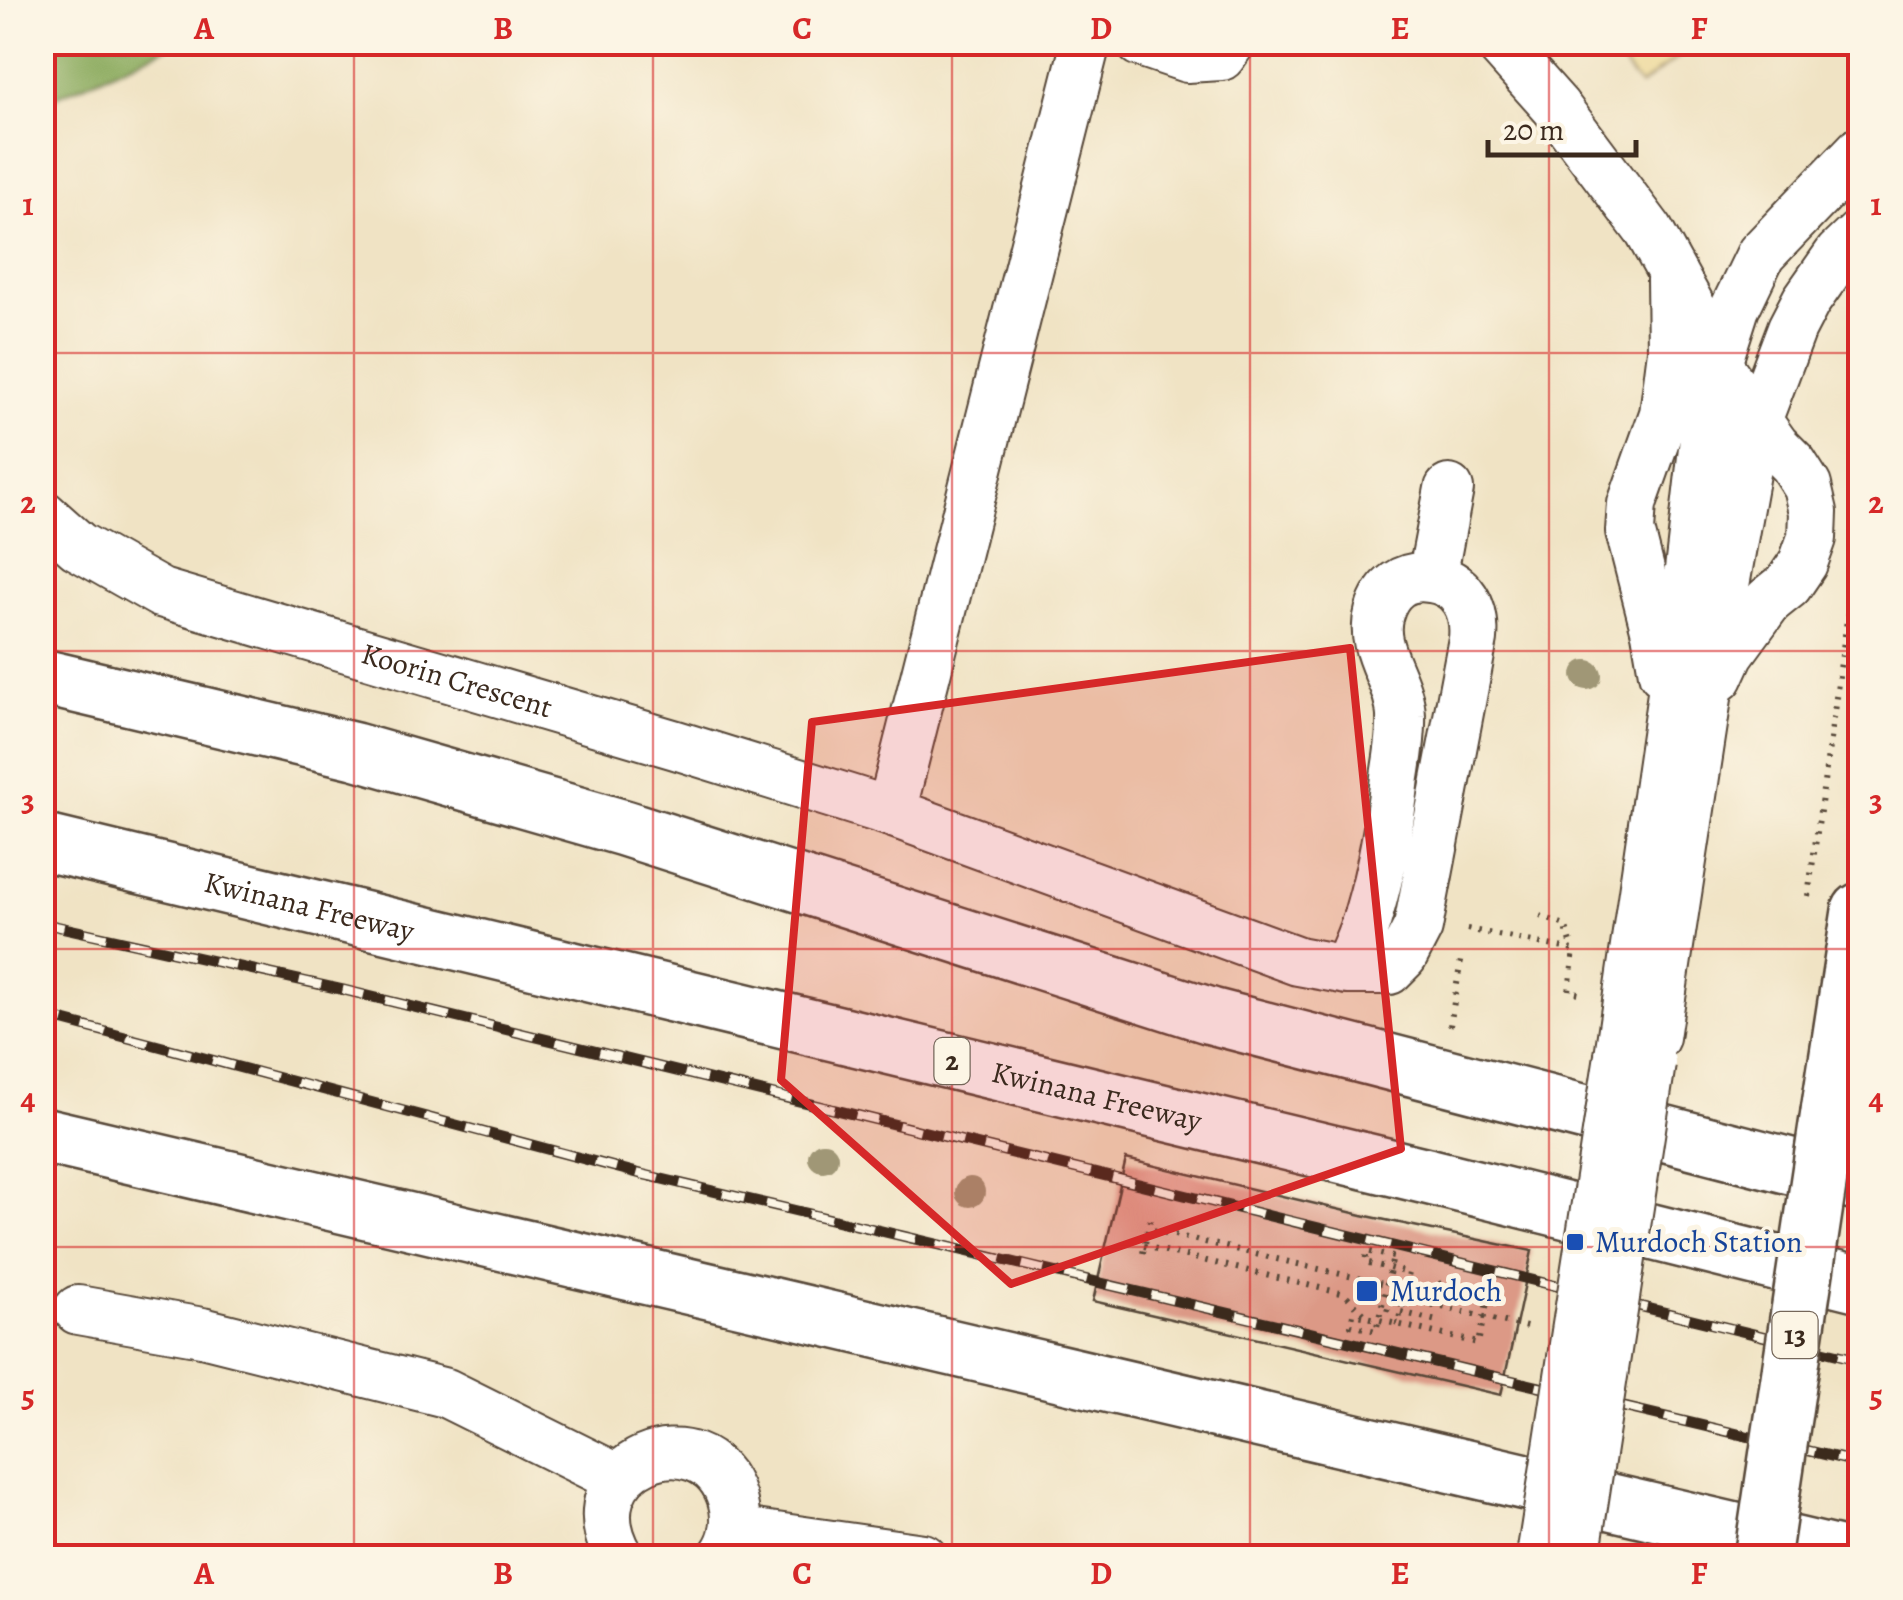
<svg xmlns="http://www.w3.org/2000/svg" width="1903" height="1600" viewBox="0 0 1903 1600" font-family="Alegreya,serif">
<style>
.forest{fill:#8dac60;stroke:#646b3f;stroke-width:2.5}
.sand{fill:#eeda9e;stroke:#94825e;stroke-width:2.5}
.building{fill:#dc9986}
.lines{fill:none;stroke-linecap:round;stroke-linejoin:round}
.minor-casing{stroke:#564637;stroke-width:52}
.highway-casing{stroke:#564637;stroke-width:60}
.path{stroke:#564637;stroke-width:6;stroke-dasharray:2.5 8;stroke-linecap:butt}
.minor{stroke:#fff;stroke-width:48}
.highway{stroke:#fff;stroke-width:55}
.rail-casing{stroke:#3b2a1e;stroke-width:11}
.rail{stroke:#fcf5e5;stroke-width:8;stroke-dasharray:22;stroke-linecap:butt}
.minor-bridge-casing{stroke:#564637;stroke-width:52;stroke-linecap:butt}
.highway-bridge-casing{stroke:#564637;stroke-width:60;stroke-linecap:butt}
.minor-bridge{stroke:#fff;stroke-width:48}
.highway-bridge{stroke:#fff;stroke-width:55}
.tree{fill:#a09776}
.marked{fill:#d62828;fill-opacity:0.2;stroke:#d62828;stroke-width:8;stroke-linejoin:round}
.grid{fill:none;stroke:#d62828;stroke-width:2.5;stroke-opacity:0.55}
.transit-dot{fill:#1a4fb4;stroke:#fcf5e5;stroke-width:4}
.labels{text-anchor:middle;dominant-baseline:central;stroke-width:10;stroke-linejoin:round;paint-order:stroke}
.shield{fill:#fcf5e5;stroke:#75675a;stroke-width:2.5}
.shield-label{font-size:28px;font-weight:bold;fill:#3b2a1e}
.street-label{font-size:30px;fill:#3b2a1e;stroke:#fcf5e5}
.transit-label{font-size:30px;fill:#164399;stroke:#fcf5e5;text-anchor:start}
.neatline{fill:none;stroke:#d62828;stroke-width:4}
.grid-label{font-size:32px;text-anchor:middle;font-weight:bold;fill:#d62828}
</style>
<rect width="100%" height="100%" fill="#fcf5e5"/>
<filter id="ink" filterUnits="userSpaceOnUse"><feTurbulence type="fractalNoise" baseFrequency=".01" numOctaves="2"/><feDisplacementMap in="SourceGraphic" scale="20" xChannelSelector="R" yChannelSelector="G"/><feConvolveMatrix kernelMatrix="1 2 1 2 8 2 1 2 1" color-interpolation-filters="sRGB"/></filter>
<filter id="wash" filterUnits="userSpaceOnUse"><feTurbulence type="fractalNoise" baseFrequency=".0048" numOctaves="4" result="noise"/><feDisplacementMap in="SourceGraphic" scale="40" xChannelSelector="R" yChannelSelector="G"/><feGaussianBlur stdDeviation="2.25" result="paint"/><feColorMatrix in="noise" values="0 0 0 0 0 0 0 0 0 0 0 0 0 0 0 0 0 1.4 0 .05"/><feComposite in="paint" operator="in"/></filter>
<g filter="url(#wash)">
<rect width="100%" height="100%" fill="#f0e3c4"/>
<path class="forest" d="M43,42H177V43L43,103Z"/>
<path class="sand" d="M1606,43H1696L1640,86Z"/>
<g id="blocks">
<path class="building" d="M1126,1159L1362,1215L1532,1251L1501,1395L1093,1301Z"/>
</g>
</g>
<g filter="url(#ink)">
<use href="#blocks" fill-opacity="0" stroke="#564637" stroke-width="2.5"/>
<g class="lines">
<g class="minor-casing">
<g id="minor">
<path d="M1086,42L891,812L1298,961L1347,970H1389L1403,956L1418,927L1473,639C1476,609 1462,582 1430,578C1404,574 1386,588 1379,613C1368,650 1400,679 1401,716C1402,736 1398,757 1395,777C1390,823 1382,868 1369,912C1364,932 1354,951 1347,970"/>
<path d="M1140,42L1187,58L1221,56L1231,42"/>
<path d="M1498,42L1556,107L1649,231L1692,309L1711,356L1775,446L1793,464L1807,486L1813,512L1812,538L1803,563L1788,585L1768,601L1730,653L1719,677"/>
<path id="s1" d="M42,514L78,546L161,593L676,745L891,812"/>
<path d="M1432,578L1449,489"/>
<path d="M1663,673L1656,632L1630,531L1632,504L1664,414L1672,351L1671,280"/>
<path d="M1655,1037L1720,613L1752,434L1792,328L1806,301L1839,254L1860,234"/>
<path d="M1619,1056L1685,605L1705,431L1717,364L1735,308L1761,254L1860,151"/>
<path d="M78,1310L202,1332L446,1393L619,1479"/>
<path d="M734,1531L923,1558"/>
<path d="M620,1558C564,1463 705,1410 732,1499C738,1519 735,1541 722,1558"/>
</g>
</g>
<g class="highway-casing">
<g id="highway">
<path d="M42,677L355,751L624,828L1211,1016L1860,1184"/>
<path id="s2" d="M42,842L1427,1176L1860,1284"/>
<path d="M1829,1112L1860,911"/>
<path d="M42,1135L1851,1558"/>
</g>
</g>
<path class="path" d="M1808,896L1853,577
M1540,916L1565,925L1573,949
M1467,929L1574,950L1569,991L1579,993V995
M1450,1026L1462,954
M1144,1246L1345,1294L1367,1317L1478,1343L1489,1294L1442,1283L1417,1292L1149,1229
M1143,1253L1150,1220
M1393,1257L1367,1251L1365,1262L1409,1273L1398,1324L1395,1323
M1407,1285L1443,1293
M1391,1295L1531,1328
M1387,1311L1395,1279
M1401,1312L1437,1321
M1363,1316L1353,1314L1351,1325L1376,1331L1393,1257"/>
<use href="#minor" class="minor"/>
<use href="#highway" class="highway"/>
<g class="rail-casing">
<path id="rail" d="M42,923L344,990L1860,1360
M42,1015L641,1174L1860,1463"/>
</g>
<use href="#rail" class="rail"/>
<g class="minor-bridge-casing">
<path id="minor-bridge" d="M1542,1550L1619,1056
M1575,1558L1651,1063"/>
</g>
<g class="highway-bridge-casing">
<path id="highway-bridge" d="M1762,1558L1829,1112"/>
</g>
<use href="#minor-bridge" class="minor-bridge"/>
<use href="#highway-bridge" class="highway-bridge"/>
</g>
<g class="tree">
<circle cx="1587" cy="675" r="15"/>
<circle cx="823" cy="1157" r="15"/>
<circle cx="970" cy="1192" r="15"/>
</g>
</g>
<path class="marked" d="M1350,648L1401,1149L1011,1284L781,1080L812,722Z"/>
<path class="grid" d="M354,42V1558M653,42V1558M952,42V1558M1250,42V1558M1549,42V1558M42,353H1860M42,651H1860M42,949H1860M42,1247H1860"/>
<g class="transit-dot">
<rect x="1565" y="1232" width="20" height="20" rx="5"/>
<rect x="1355" y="1279" width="24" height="24" rx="5"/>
</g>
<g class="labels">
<g class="shield">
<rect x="934.5" y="1038" width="35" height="46" rx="8"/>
<rect x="1772.5" y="1312" width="45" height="46" rx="8"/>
</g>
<g class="shield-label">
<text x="952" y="1061">2</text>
<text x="1795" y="1335">13</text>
</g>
<g class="street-label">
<text stroke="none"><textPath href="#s1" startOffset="452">Koorin Crescent</textPath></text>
<text stroke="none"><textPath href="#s2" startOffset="275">Kwinana Freeway</textPath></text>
<text stroke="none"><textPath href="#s2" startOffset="1085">Kwinana Freeway</textPath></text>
</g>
<g class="transit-label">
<text x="1595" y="1242">Murdoch Station</text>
<text x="1390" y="1291">Murdoch</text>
</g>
</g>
<rect width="1903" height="1600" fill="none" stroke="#fcf5e5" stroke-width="110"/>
<path d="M1488 140v15h148v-15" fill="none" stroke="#3b2a1e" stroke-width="5"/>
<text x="1503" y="140" font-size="30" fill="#3b2a1e" stroke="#fcf5e5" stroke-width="8" paint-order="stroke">20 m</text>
<rect x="55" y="55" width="1793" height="1490" class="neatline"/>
<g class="grid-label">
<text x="204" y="39">A</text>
<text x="503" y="39">B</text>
<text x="802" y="39">C</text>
<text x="1101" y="39">D</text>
<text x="1400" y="39">E</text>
<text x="1699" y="39">F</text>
<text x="28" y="215">1</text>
<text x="1876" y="215">1</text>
<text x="28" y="513">2</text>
<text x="1876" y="513">2</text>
<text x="28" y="811">3</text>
<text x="1876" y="811">3</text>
<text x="28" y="1109">4</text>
<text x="1876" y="1109">4</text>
<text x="28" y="1407">5</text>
<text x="1876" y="1407">5</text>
<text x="204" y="1584">A</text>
<text x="503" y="1584">B</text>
<text x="802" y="1584">C</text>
<text x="1101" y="1584">D</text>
<text x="1400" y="1584">E</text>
<text x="1699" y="1584">F</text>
</g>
</svg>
